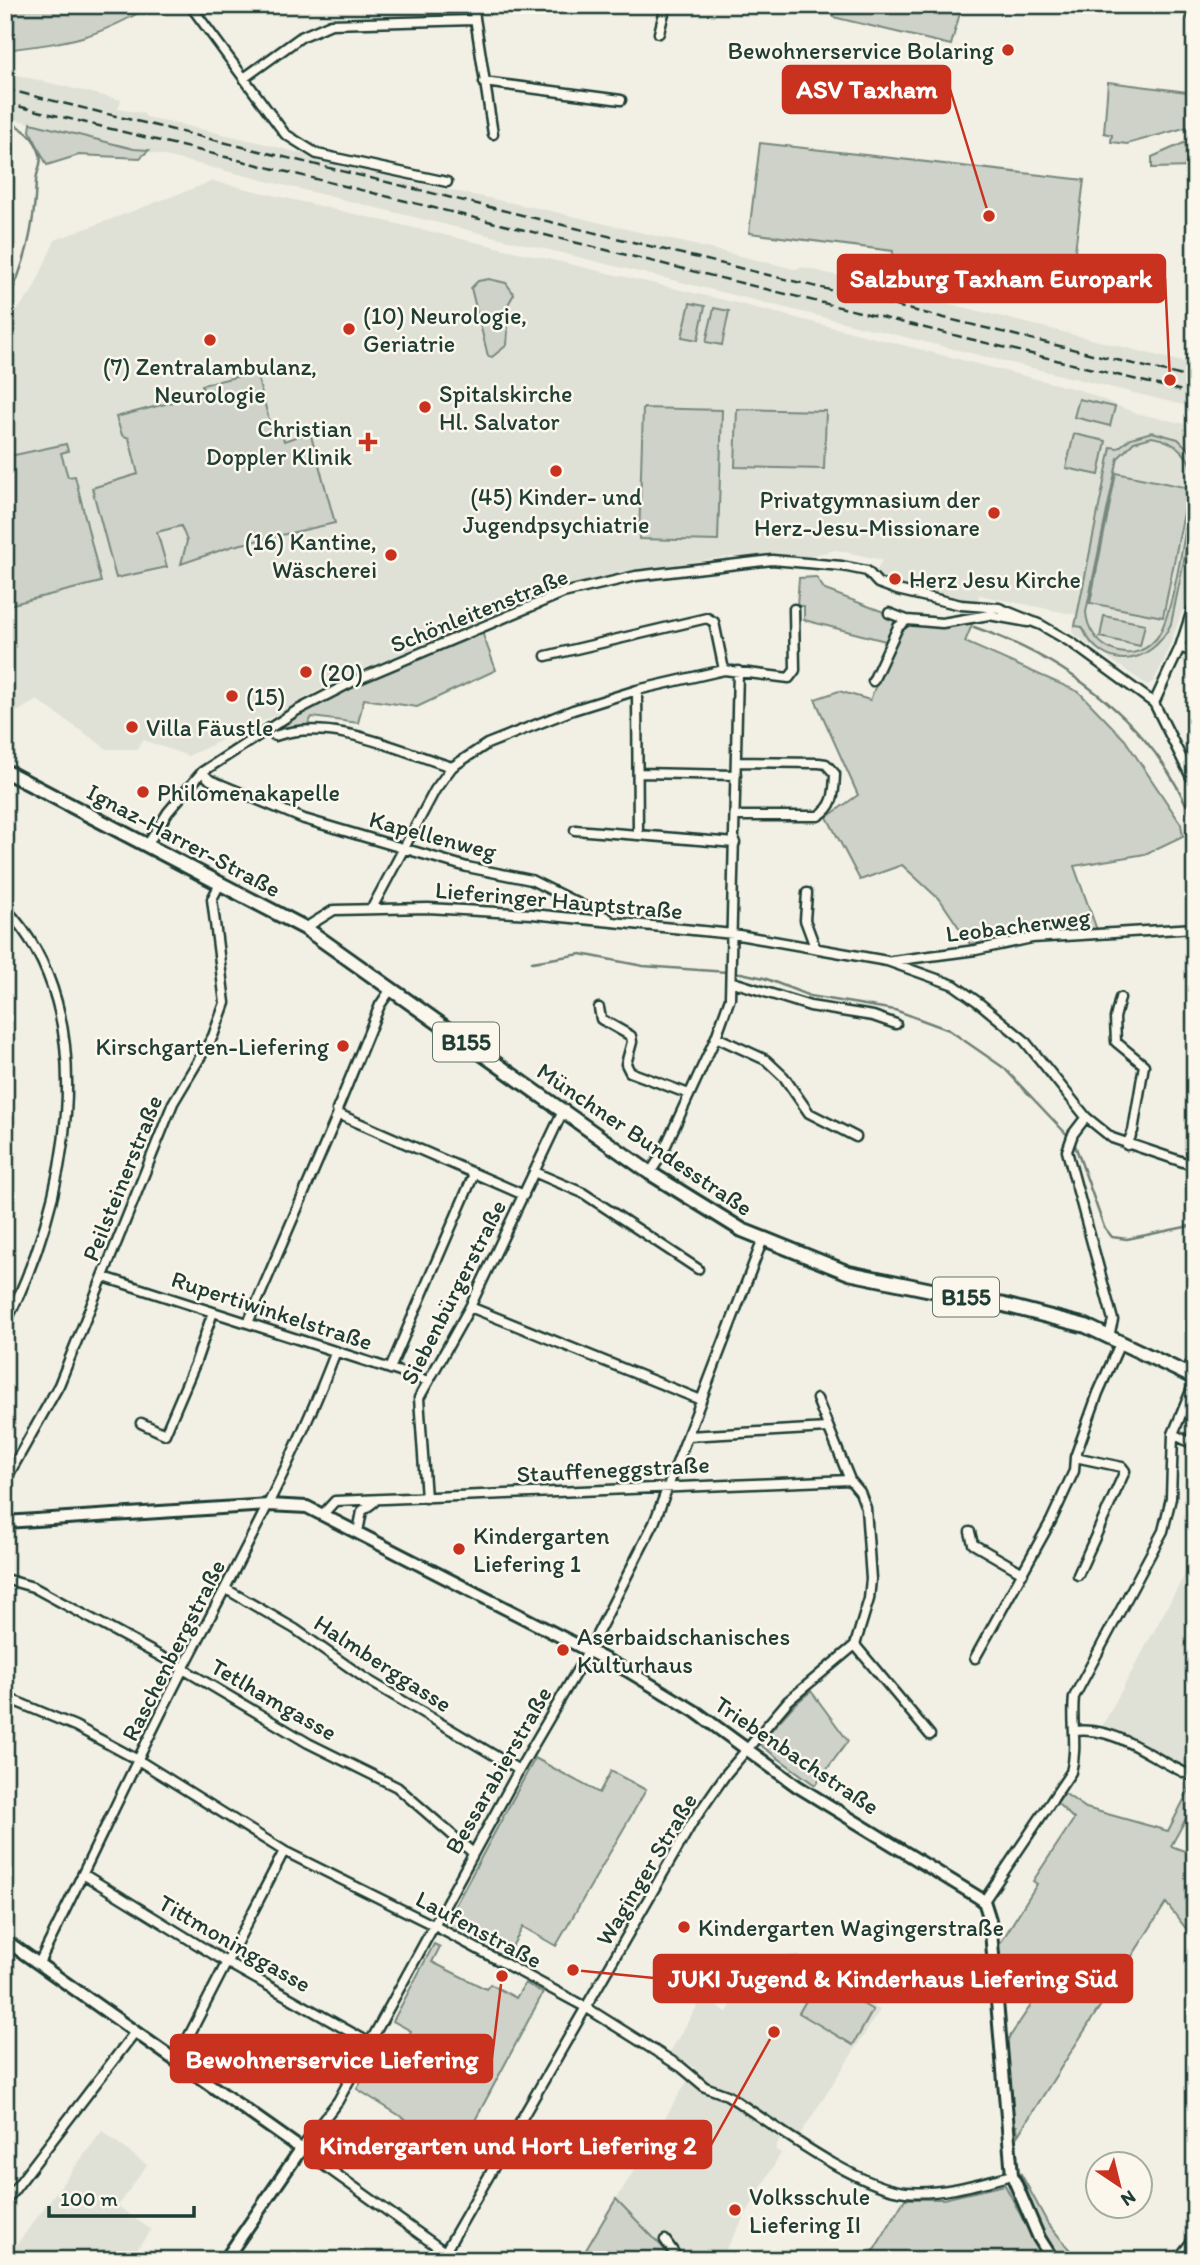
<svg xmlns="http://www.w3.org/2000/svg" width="1200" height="2265" viewBox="0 0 1200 2265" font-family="Itim,sans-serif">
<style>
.built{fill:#e0e1d6}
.green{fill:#cfd2c8;stroke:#77887e;stroke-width:2;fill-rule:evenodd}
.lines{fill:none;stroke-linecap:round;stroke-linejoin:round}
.stream{stroke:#6e7f75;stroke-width:2.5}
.street-casing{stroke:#1f3d34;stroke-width:13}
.secondary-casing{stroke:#1f3d34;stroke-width:16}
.primary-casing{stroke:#1f3d34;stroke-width:18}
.highway-casing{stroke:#1f3d34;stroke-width:19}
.street{stroke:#fbf7ec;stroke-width:8}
.secondary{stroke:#fbf7ec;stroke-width:10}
.primary{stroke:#fbf7ec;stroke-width:12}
.highway{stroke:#fbf7ec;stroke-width:14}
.rail{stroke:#1f3d34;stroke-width:2.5;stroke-dasharray:10 5;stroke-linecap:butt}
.poi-dot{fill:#c8321e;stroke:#fbf7ec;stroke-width:2.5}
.labels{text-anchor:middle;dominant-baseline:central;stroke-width:5;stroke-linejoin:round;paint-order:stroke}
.shield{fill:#fbf7ec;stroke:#61756b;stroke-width:2}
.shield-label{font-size:23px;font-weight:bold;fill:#1f3d34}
.poi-label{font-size:24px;fill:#1f3d34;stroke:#fbf7ec;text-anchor:start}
.street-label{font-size:24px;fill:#1f3d34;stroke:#fbf7ec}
.leader{fill:none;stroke:#c8321e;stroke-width:2.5}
.callout-dot{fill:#c8321e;stroke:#fbf7ec;stroke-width:2.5}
.callout{fill:#c8321e;stroke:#c8321e;stroke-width:2.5}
.callout-label{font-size:26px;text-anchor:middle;font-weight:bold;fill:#fff}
</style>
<rect width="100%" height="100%" fill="#f2f0e5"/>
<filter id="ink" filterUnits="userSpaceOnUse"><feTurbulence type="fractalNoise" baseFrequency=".0143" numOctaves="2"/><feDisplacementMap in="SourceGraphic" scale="14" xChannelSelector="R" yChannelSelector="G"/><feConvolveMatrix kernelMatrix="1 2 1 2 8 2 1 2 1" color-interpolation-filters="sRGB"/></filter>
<g filter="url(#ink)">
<path class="built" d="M5,72L121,100L118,109L143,113L146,117L254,141L411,182L551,211L795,269L803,267L1195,365V408L5,117Z
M213,181L737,303L1080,390L1135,413L1195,426V549L1184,607L1164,661L1153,682L1147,685L1072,633L1076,615L979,595L977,605L878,582L875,574L882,560L836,550L810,556L727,557L635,570L543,593L406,654L347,674L276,715L188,756L143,740L138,749H107L37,700L5,719V326L33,290L55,240Z
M1195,1556V1771L1102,1726Z
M798,1955L880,2010L800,2135L781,2138L775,2149L781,2153L720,2260H580L695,2068L670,2052L702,1998L727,2012L758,1958Z
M102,2131L147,2165L118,2206L151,2230L129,2260H5Z"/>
<path class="green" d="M5,5H152C96,39 69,42 5,50Z
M834,5H955L960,13L951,45L833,17Z
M1108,82L1195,93V125L1127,144L1111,142L1112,135L1104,133Z
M31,123L134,149L149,150L140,158L79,155L47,165L30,131Z
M1195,138V167L1152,168V157Z
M760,143L1084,180L1070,290L892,269L893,251L749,233Z
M489,279L506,283L514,294L506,308L509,313L507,345L492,357L488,356L471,288L478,281Z
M690,303L705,306L698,340L682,337Z
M714,308L729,311L722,345L706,342Z
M256,372L271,427L282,433L284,441L310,432L335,523L233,546L181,564L187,541L181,526L157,532L167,567L116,578L92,488L138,474L129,438L122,435L116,417L203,394L202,385Z
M1079,399L1115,407L1110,426L1074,417Z
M643,408L722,410L718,541L639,539Z
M737,409L826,411L824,469L735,467Z
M1152,432L1178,439L1193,454L1195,508L1171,624C1151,666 1103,674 1082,627L1075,626L1111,447L1118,448L1131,438ZM1152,437C1177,441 1195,458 1193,484C1187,516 1174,620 1155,640C1129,669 1088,646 1086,612L1118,458L1134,442Z
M1074,434L1106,441L1099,475L1066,468Z
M66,444L68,451L61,453L68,477L75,476L101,582L5,606V457Z
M1116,473L1189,488L1163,617L1090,603Z
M816,577L825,590L889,614L944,626L973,622L965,642L1079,692L1125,740L1181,824L1183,836L1145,854L1074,866L1097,930L970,944L941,901L902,865L860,880L827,817L858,795L815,699L839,691L870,700L893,643L804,620V606H797L799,578Z
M1104,616L1145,624L1140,646L1100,637Z
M482,632L496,670L417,707L364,699L358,723L312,717L306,727L265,733L335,694Z
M811,1691L848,1741L815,1785L759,1744L793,1706Z
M535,1758L599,1793L611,1771L646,1790L556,1946L523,1927L510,1950L463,1925L454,1931L444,1926Z
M1190,1779L1195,1781V1802L1171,1846L1195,1855V1940L1166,1903L1018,2135L1017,2126H1014L1007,2041L1041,1990L1000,1963L998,1947L1037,1884L1033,1881L1074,1819L1057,1803L1064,1793L1086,1808L1168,1831L1190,1788Z
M434,1944L440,1947L432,1962L486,1989L490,1984L516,1998L525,1983L543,1993L458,2152L357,2089L381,2044L400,2053L411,2031L393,2021Z
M819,1978L873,2010L853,2045L799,2013Z
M1020,2172L1047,2222L1078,2260H1060L1039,2223Z
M1005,2185L1044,2260H868L905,2199H943Z
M616,2199L675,2260H580Z"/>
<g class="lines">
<path class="stream" d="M5,307C26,263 34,230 36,182C36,171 44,163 39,151C34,137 27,132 14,124
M974,627C1071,661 1157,726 1195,825
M532,962L581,954L643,966L741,973L764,978L810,996L895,1010L949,1030L1004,1068L1074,1142L1104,1227L1112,1237L1127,1239L1195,1225"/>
<g class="street-casing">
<path id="street" d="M190,5L285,134L317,154L447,182
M473,5L493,134
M659,33L666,5
M244,78L301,37L331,24L474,20
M484,82L621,100
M889,613L907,620
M1180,647L1195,653
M546,656L707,618L714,622L724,670
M873,681L898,627L907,620L942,623L989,615L1028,622
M637,690L638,835L735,843
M1154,703L1180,647L1195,601
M275,736C333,717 397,750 452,767
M202,772L210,780L304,819L467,867L531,880L608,918
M640,773L736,775
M736,816H818C835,806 834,792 835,774L826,764L819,763L737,762
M575,830L638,835
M148,844L168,812L202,772L296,711L354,681L563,593L636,576L772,560L842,566L867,571L878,583L897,590L961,605L999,608L1041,625L1072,643L1154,703L1195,785
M807,893L805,920L815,947
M5,908C107,1014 66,1207 5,1324
M372,908L435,790L452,767L487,744L573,710L637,690L724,670L789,678L795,670L794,609
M305,928L334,910L428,908L532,914L733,934L887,961L954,985L978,1002L1024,1040L1086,1117L1112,1138L1195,1166
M892,961L976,950L1032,938L1195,928
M733,982L810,1006L873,1016L896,1024
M1120,998L1115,1018L1116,1042L1144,1065L1133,1131L1127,1145
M599,1008L601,1019L631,1036L632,1042L626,1064L630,1072L689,1094
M716,1037L766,1060L784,1077L809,1113L856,1137
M338,1114L524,1195
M1086,1117L1073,1134L1067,1151L1113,1320L1109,1336
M534,1172L583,1193L698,1269
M650,1173L661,1156L716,1037L730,998L738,671
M104,1277L428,1381
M470,1307L701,1400
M248,1323L338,1114L337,1110L380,1005L391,989
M390,1369L474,1174
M1185,1373L1195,1357
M817,1399L850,1480L860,1492L866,1508L871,1579L869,1599L855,1645L930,1735
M141,1423L165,1434L195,1364L213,1312
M1173,1434L1195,1445
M688,1436L827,1428
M1075,1457L1122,1467L1125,1471L1078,1575
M5,1481L59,1385L173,1103L213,1036L225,1003L212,899L221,882
M426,1498L419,1398L470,1307L563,1111
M323,1514L335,1501L850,1480
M358,1532L362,1511L374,1502
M970,1532L973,1544L1023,1573
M5,1579L33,1587L173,1663L308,1743L397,1787L473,1853
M226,1589L295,1629L366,1679L519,1770
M975,1658L1051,1521L1074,1471L1075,1457L1098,1393L1121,1341
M5,1697L75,1726L138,1760L284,1851L433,1925L587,2008L681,2067L705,2087L727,2095C771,2123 856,2188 906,2192C942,2195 978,2184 1012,2175
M1075,1731C1120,1726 1154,1762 1195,1777
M83,1874L226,1962L370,2043
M984,1901L1071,1772C1078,1747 1071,1722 1074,1697L1163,1531L1171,1498L1173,1434L1195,1381
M39,1963C88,1865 134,1765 184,1667C238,1563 294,1461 336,1351
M176,2061L284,1851
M5,2202L135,2032
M665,2240L679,2260
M445,2252L692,1823L726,1774L788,1701L855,1645
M456,2260L301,2149L338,2101L519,1770L589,1650L654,1523L763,1239"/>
</g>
<g class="secondary-casing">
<path id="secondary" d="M1191,5L1195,16
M5,1522L268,1505L307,1507L628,1671L696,1712L797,1786L978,1897L984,1901L990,1920L1012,2175L1039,2238L1053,2260
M5,1940L301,2149L225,2260"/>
</g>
<g class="primary-casing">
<path id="primary" d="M5,771L305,928L650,1173L742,1230L849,1273L1004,1305L1086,1326L1195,1378"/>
</g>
<g class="highway-casing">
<path id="highway" d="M1181,2260L1195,2242"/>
</g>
<use href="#street" class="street"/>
<use href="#secondary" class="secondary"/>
<use href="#primary" class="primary"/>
<use href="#highway" class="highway"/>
<path class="rail" d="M5,89L1195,379
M5,103L1195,394"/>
</g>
</g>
<g class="poi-dot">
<circle cx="1008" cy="50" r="7"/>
<circle cx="349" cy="329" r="7"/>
<circle cx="210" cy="340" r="7"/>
<circle cx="425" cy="407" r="7"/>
<path d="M364.5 431.5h7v7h7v7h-7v7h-7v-7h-7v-7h7z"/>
<circle cx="556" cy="471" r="7"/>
<circle cx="994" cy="513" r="7"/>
<circle cx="391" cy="555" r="7"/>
<circle cx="895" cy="579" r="7"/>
<circle cx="306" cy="672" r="7"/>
<circle cx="232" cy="696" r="7"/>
<circle cx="132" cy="727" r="7"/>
<circle cx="143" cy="792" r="7"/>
<circle cx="343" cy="1046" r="7"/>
<circle cx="459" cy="1549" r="7"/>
<circle cx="563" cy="1650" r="7"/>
<circle cx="684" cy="1927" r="7"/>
<circle cx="735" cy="2210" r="7"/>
</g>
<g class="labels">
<g class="shield">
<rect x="433" y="1022.5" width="66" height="39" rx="5"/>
<rect x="933" y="1277.5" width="66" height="39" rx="5"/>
</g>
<g class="shield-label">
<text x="466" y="1042">B155</text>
<text x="966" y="1297">B155</text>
</g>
<g class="poi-label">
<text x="994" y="50" text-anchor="end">Bewohnerservice Bolaring</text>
<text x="363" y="315">(10) Neurologie,<tspan x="363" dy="28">Geriatrie</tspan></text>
<text x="210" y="366" text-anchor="middle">(7) Zentralambulanz,<tspan x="210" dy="28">Neurologie</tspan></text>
<text x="439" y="393">Spitalskirche<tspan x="439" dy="28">Hl. Salvator</tspan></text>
<text x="352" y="428" text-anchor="end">Christian<tspan x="352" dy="28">Doppler Klinik</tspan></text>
<text x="556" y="496" text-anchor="middle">(45) Kinder- und<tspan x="556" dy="28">Jugendpsychiatrie</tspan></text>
<text x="980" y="499" text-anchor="end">Privatgymnasium der<tspan x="980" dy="28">Herz-Jesu-Missionare</tspan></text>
<text x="377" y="541" text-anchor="end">(16) Kantine,<tspan x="377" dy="28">Wäscherei</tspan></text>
<text x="909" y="579">Herz Jesu Kirche</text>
<text x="320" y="672">(20)</text>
<text x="246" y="696">(15)</text>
<text x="146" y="727">Villa Fäustle</text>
<text x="157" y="792">Philomenakapelle</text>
<text x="329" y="1046" text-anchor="end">Kirschgarten-Liefering</text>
<text x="473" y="1535">Kindergarten<tspan x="473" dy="28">Liefering 1</tspan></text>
<text x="577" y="1636">Aserbaidschanisches<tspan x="577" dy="28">Kulturhaus</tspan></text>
<text x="698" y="1927">Kindergarten Wagingerstraße</text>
<text x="749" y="2196">Volksschule<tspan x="749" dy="28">Liefering II</tspan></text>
</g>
<g class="street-label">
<text transform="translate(479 610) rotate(-22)">Schönleitenstraße</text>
<text transform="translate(433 835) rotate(15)">Kapellenweg</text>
<text transform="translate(184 840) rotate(28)">Ignaz-Harrer-Straße</text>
<text transform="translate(559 900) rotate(5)">Lieferinger Hauptstraße</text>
<text transform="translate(1018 925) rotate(-7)">Leobacherweg</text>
<text transform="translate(645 1139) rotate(34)">Münchner Bundesstraße</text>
<text transform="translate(122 1178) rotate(-68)">Peilsteinerstraße</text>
<text transform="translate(453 1292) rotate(-63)">Siebenbürgerstraße</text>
<text transform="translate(272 1310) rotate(18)">Rupertiwinkelstraße</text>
<text transform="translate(613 1469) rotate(-3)">Stauffeneggstraße</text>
<text transform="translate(173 1650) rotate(-63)">Raschenbergstraße</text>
<text transform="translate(383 1663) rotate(33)">Halmberggasse</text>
<text transform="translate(274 1699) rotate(30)">Tetlhamgasse</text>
<text transform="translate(797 1755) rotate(34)">Triebenbachstraße</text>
<text transform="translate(498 1770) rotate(-60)">Bessarabierstraße</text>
<text transform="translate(646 1869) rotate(-59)">Waginger Straße</text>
<text transform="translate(479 1929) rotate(28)">Laufenstraße</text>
<text transform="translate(235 1943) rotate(30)">Tittmoninggasse</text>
</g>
</g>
<path class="leader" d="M989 216L950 89M1170 380L1165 278M573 1970L654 1978M502 1976L492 2058M774 2032L711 2145"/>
<g class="callout-dot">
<circle cx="989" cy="216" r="7"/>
<circle cx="1170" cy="380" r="7"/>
<circle cx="573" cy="1970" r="7"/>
<circle cx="502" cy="1976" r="7"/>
<circle cx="774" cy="2032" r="7"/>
</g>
<g class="callout">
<rect x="783" y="66" width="167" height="47" rx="7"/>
<rect x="838" y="255" width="327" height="47" rx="7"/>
<rect x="654" y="1955" width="478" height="47" rx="7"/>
<rect x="171" y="2035" width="321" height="47" rx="7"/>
<rect x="305" y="2121" width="406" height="47" rx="7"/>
</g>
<g class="callout-label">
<text x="867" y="98">ASV Taxham</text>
<text x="1001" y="287">Salzburg Taxham Europark</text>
<text x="893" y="1987">JUKI Jugend &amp; Kinderhaus Liefering Süd</text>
<text x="332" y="2068">Bewohnerservice Liefering</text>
<text x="508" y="2154">Kindergarten und Hort Liefering 2</text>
</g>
<rect width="1200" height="2265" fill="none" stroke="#fbf7ec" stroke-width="28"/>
<rect x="14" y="14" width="1172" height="2237" fill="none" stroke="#1f3d34" stroke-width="2.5" filter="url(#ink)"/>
<g transform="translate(1119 2185) rotate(145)"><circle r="33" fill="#fbf7ec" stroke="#a3ada2" stroke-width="2"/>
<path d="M0-5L12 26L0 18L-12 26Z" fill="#c8321e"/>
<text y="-10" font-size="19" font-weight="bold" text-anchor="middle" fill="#1f3d34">N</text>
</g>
<path d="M49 2206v10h145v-10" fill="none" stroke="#1f3d34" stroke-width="3.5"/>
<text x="60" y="2206" font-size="21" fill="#1f3d34" stroke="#fbf7ec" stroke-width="5" paint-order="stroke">100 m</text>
</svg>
